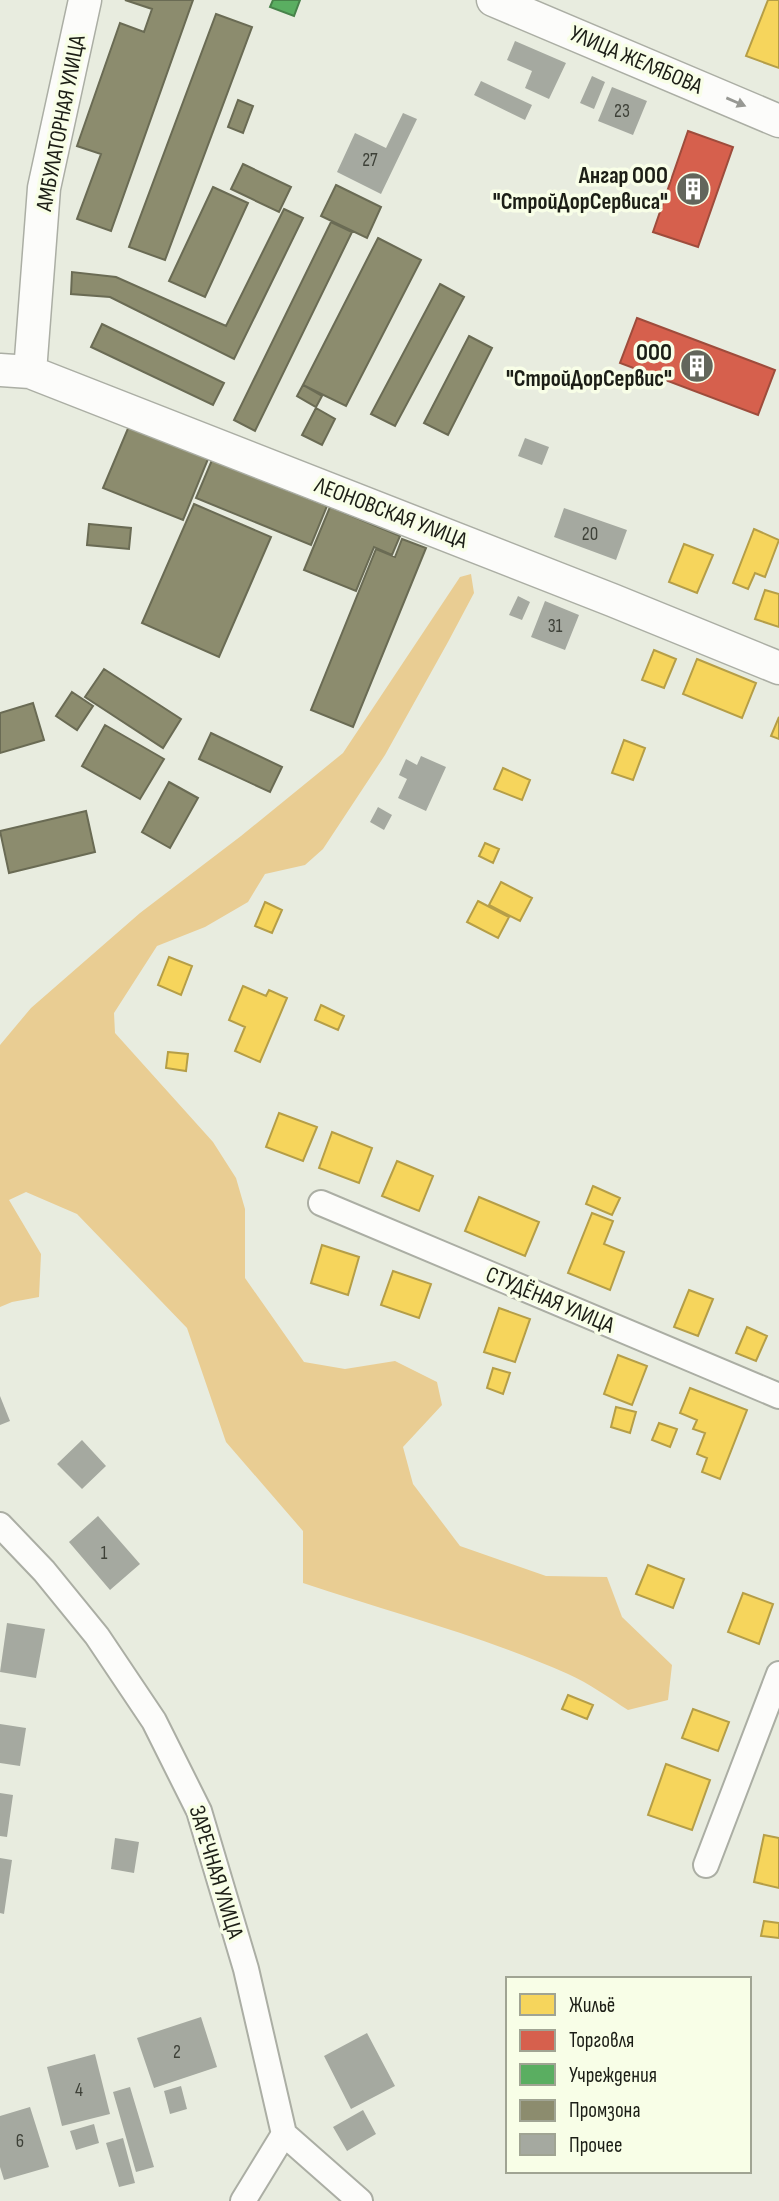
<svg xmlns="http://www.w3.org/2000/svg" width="779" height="2201" viewBox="0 0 779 2201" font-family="'Sofia Sans Condensed',sans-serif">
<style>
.forest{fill:#e9cd93}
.homes{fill:#f6d55c;stroke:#b59e47;stroke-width:2}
.shops{fill:#d6604d;stroke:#9e4c3c;stroke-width:2}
.public{fill:#5aae61;stroke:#47834a;stroke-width:2}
.industry{fill:#8c8c6e;stroke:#6a6b54;stroke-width:2}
.building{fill:#a5a9a0}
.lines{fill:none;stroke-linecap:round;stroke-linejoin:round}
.minor-casing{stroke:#abaea4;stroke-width:28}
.tertiary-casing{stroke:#abaea4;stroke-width:35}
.minor{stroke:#fcfcfa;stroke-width:24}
.tertiary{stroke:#fcfcfa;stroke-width:32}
.oneway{fill:#979893}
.labels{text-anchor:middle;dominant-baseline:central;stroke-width:7;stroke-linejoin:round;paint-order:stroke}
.number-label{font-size:19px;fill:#3e4138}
.street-label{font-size:23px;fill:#1c1e16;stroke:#f8fee7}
.poi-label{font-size:23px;font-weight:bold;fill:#1c1e16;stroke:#f8fee7;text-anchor:end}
</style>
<rect width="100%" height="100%" fill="#e8ecdf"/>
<path class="forest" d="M471,574L474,593L448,642L385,755L323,849L305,865L265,874L248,902L205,927L157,946L114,1013L115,1033L213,1142L236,1178L245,1209V1278L304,1362L345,1369L395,1361L437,1382L442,1405L403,1447L413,1484L460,1546L546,1576L607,1577L622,1617L672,1665L668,1700L628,1710C609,1698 589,1683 568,1674C483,1636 392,1613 303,1583V1531L226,1442L187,1328L77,1214L26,1192L9,1200L41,1254L39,1297L12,1302L0,1307V1045L31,1008L140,913L241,836L343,753L460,577Z"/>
<path class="homes" d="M768,0H779V68L746,56Z
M754,529L779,540L765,577L755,573L748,589L733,583Z
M684,544L713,555L697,593L669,582Z
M765,590L779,594V627L755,619Z
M654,650L676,659L664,688L642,680Z
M697,659L756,683L742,718L683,694Z
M779,717V739L771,736Z
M624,740L645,748L633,780L612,773Z
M503,768L530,780L522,800L494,789Z
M485,843L499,849L493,863L479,856Z
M501,882L532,898L520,921L489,905Z
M478,901L509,917L498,938L467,922Z
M265,902L282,910L272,933L255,926Z
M169,957L192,966L181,995L158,985Z
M243,986L266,996L269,990L287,998L260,1062L235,1051L245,1027L229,1020Z
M321,1005L344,1016L338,1030L315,1020Z
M168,1052L188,1054L186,1071L166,1068Z
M279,1113L317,1127L303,1161L266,1147Z
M332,1132L372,1148L359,1183L319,1168Z
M397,1161L433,1176L419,1211L382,1196Z
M593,1186L620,1198L612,1215L586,1204Z
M479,1197L539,1222L525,1256L465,1231Z
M592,1213L613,1221L604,1244L624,1252L610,1290L568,1273Z
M322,1245L359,1257L348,1295L311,1283Z
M393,1271L431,1284L419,1318L381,1305Z
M689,1290L713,1299L698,1336L674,1327Z
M499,1308L530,1319L515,1362L484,1352Z
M747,1327L767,1336L756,1361L736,1353Z
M618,1355L647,1366L632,1405L604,1394Z
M493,1368L510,1373L503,1394L487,1388Z
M690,1388L747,1410L720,1479L702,1472L707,1458L697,1454L705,1433L693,1429L697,1420L680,1413Z
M616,1407L636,1412L630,1433L611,1427Z
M659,1423L677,1429L670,1447L652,1440Z
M648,1565L684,1579L673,1608L636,1594Z
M743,1593L773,1604L759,1644L728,1632Z
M568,1695L593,1705L587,1719L562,1709Z
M693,1709L729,1722L718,1751L682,1738Z
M666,1764L710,1780L692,1830L648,1815Z
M764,1835L779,1838V1888L754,1882Z
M764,1921L779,1923V1938L761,1936Z"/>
<path class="shops" d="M688,131L733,147L698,247L653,232Z
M637,318L775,370L758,415L620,363Z"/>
<path class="public" d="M273,0H300L294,16L270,7Z"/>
<path class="industry" d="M125,0H193L111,231L77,219L101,154L77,146L120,23L144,32L152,9Z
M216,14L252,27L165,260L129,247Z
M238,100L253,106L243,133L228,127Z
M243,164L291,187L279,212L231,189Z
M336,185L381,207L367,238L321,216Z
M213,187L248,203L205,297L169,281Z
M284,209L303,218L234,359L110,297L71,294L72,272L116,277L226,326Z
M331,222L352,232L255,431L234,420Z
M378,238L421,260L346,406L303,385Z
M440,284L464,297L395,426L371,414Z
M102,324L224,383L213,405L91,347Z
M469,336L492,348L448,435L424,423Z
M303,385L322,396L316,407L297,396Z
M316,408L335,419L322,445L302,435Z
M129,426L208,459L183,520L103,488Z
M212,460L327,506L311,545L196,498Z
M194,504L271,537L219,657L142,623Z
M330,507L400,536L392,555L374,547L356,591L304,570Z
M89,524L131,528L129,549L87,545Z
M402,539L426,548L353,727L311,710L376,549L395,557Z
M104,669L181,719L163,748L85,697Z
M72,692L93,706L77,730L56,716Z
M33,703L44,740L0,753V713Z
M105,725L164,759L140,799L82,766Z
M211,733L282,767L270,792L199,759Z
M169,782L198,798L170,848L142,832Z
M86,811L95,852L9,873L0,831Z"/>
<path class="building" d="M515,41L566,63L549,99L525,88L532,71L507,60Z
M592,76L605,82L594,109L580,103Z
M481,81L532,105L525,120L474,95Z
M612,87L647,101L633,135L598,121Z
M403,113L417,119L381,194L337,172L355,133L386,148Z
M525,438L549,447L542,465L518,456Z
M564,508L627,530L616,560L554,537Z
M518,596L530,602L522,620L509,615Z
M545,601L579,615L565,650L531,637Z
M421,756L446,767L426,811L398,798L407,779L399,775L406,759L417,765Z
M378,807L392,815L384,830L370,822Z
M0,1396L10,1421L0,1425Z
M82,1440L106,1466L82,1489L57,1464Z
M98,1516L140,1564L110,1590L69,1542Z
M7,1623L45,1629L36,1678L0,1672Z
M0,1724L26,1728L20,1766L0,1763Z
M0,1793L13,1795L7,1837L0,1836Z
M115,1838L139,1842L134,1873L111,1869Z
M0,1858L12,1860L4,1914L0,1913Z
M201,2017L217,2067L154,2088L137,2038Z
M367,2033L395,2086L351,2109L324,2056Z
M95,2054L110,2114L62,2126L47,2067Z
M181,2086L187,2109L170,2114L164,2091Z
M130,2087L154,2167L136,2172L113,2092Z
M30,2107L49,2167L4,2180L0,2167V2116Z
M363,2110L376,2134L347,2151L333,2127Z
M94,2124L99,2143L76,2150L70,2131Z
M123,2138L135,2183L119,2187L106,2143Z"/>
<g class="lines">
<g class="minor-casing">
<path id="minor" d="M321,1203L779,1396
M0,1525L44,1571L97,1636L154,1721L199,1811L246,1969L284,2134L360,2201
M706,1865L779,1674
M243,2201L284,2134"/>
</g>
<g class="tertiary-casing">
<path id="tertiary" d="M493,0L779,121
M0,370L30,372L612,600L779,668
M30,372L44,188L85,0"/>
</g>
<use href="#minor" class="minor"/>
<use href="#tertiary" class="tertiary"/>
</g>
<defs><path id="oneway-solid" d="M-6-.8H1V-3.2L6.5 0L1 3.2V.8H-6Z" transform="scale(1.75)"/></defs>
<use class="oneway" href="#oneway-solid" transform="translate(736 102) rotate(23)"/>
<defs>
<g id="building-disc" transform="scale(1.75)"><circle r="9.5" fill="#63665c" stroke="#f8fee7"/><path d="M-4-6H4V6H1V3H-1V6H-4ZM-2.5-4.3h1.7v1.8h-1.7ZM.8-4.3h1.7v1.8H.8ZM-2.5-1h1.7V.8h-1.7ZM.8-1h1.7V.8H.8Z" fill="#fff"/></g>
</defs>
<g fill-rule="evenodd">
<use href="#building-disc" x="693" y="189"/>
<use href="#building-disc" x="697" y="366"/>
</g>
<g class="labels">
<g class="number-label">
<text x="622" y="111">23</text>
<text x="370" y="160">27</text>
<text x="590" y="534">20</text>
<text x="555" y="626">31</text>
<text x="104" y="1553">1</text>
<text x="177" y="2052">2</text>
<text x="79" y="2090">4</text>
<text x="20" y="2141">6</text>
</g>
<g class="street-label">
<text transform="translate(636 60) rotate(23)">УЛИЦА ЖЕЛЯБОВА</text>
<text transform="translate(61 123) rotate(-79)">АМБУЛАТОРНАЯ УЛИЦА</text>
<text transform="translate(391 513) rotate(21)">ЛЕОНОВСКАЯ УЛИЦА</text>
<text transform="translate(550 1300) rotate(23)">СТУДЁНАЯ УЛИЦА</text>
<text transform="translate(216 1872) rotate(73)">ЗАРЕЧНАЯ УЛИЦА</text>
</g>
<g class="poi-label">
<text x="668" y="176">Ангар ООО<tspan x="668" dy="26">"СтройДорСервиса"</tspan></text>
<text x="672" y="353">ООО<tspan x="672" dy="26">"СтройДорСервис"</tspan></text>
</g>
</g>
<rect x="506" y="1977" width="245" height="196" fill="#f8fee7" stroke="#a0a493" stroke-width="2"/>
<rect x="520" y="1994" width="35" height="21" fill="#f6d55c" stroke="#a0a493" stroke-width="2"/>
<text x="569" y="2012" font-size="21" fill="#1c1e16">Жильё</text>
<rect x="520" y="2030" width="35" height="21" fill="#d6604d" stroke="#a0a493" stroke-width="2"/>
<text x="569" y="2047" font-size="21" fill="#1c1e16">Торговля</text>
<rect x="520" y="2064" width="35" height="21" fill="#5aae61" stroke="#a0a493" stroke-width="2"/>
<text x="569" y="2082" font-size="21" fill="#1c1e16">Учреждения</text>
<rect x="520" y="2100" width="35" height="21" fill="#8c8c6e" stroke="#a0a493" stroke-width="2"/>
<text x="569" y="2117" font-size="21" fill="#1c1e16">Промзона</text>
<rect x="520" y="2134" width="35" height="21" fill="#a5a9a0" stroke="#a0a493" stroke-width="2"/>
<text x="569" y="2152" font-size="21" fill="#1c1e16">Прочее</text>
</svg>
